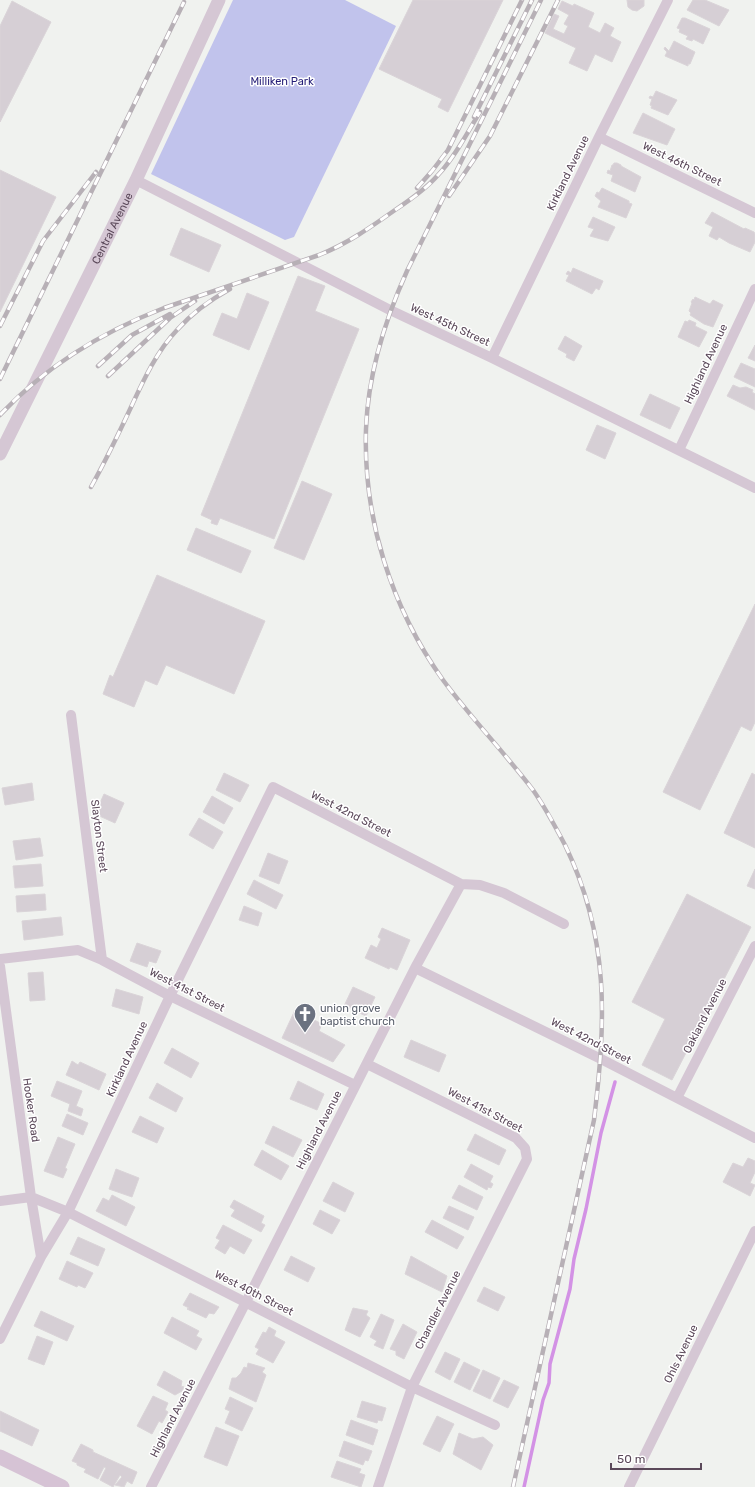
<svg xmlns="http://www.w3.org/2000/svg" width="755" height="1487" viewBox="0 0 755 1487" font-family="Rubik,sans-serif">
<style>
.green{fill:#c1c3ec}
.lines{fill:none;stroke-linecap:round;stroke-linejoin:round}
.stream{stroke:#d392e5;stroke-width:3.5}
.building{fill:#d6cfd5;stroke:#dad4d8}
.minor{stroke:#d5c7d4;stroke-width:10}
.tertiary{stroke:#d5c7d4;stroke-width:13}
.secondary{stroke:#d6c3d5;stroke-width:15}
.rail-casing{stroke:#b7b0b6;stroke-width:4.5}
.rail{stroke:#fff;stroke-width:3;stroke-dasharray:9;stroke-linecap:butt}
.labels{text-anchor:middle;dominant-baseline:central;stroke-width:3;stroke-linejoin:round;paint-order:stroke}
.park-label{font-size:11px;fill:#251e77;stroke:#fff}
.street-label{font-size:11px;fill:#5b495a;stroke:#fff}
.worship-label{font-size:11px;fill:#5b616d;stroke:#fff;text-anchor:start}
</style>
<rect width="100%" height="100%" fill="#f0f2ef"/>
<path class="green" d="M233,0H345L396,26L294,237L285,240L151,174Z"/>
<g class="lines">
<path class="stream" d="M524,1487L543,1400L549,1383L550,1364L570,1289L574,1259L586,1209L601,1133L615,1082"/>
</g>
<path class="building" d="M413,0H503L448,112L438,107L442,99L379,69Z
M627,0H644V6L637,11L632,10L628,7Z
M693,0H705L729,10L719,26L687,10Z
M12,1L51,22L0,122V26Z
M562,1L573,6L574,4L594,13L588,27L600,33L605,23L614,28L610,36L621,42L612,62L595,54L587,71L569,63L576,48L545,33L554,14L559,16L553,29L564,34L568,26L564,24L569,15L558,9Z
M682,18H685L710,29L703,44L693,39L692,41L686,39L688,36L679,32L680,29L677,28Z
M674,41L695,52L690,64H688V66L665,56L667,52L664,49L665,47L669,51Z
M656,91L677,100L668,115L651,108L652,106L650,105L652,99L649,98L650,96L653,97Z
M643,113L675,129L667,145L633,133Z
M614,163H617L621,165V166L641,177L635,192L611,181L613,175L607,173L608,170L610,171L612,165H613Z
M0,170L56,197L0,312Z
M602,188L629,201V203L632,204L626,218L598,207L601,201L595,196L597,192L599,193Z
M712,212L744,229L745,228L754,232L755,234V242L750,252L729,243L719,237L717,240L709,236L713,227L705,223Z
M593,217L615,227L608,241L590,236L594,229L588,227Z
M181,228L221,245L209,272L170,255Z
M573,268L603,281L599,290L596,288L592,294L566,281L569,275L566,274L568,271L571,273Z
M298,276L325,286L315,311L359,329L274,539L220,518L217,525L211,523L212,520L201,515Z
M247,293L269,302L249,350L213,335L222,313L237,319Z
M695,297L710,304L713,300L723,305L713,327L704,324L690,315L691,313L689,311L692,303L691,302L693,299L694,300Z
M689,320L696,323L695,326L707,332L699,347L678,337L685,321L688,322Z
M565,336L582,346L574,361L566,357L567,354L558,349Z
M755,345V361L748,358Z
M741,363L755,369V387L734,377Z
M733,385L740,388L746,387L753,390L752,392L755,394V410L727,396Z
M650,394L680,408L670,429L640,415Z
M597,425L616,433L605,459L586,450Z
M302,481L332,494L304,560L274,548Z
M196,528L251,551L241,573L187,550Z
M157,575L265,621L234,694L166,665L157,685L145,680L134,707L103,694L110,675L113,677Z
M755,604V722L751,731L741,726L700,810L663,792Z
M224,773L249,785L240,802L216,790Z
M752,773L755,775V848L724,833Z
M32,783L34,800L5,805L2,788Z
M104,794L124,803L115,823L95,814Z
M212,796L233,808L224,824L203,812Z
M199,818L223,832L213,849L189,835Z
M40,838L43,856L16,860L13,841Z
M268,853L288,861L279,884L259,876Z
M41,864L43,886L15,888L13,866Z
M755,869V889L747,886Z
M254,880L283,895L276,909L247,894Z
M45,894L46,910L17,912L16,896Z
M687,894L751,927L672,1080L642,1065L665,1019L632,1002Z
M244,906L262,913L258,926L239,920Z
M61,917L63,935L24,940L22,921Z
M382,928L410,940L397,970L390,967L389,969L365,958L371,945L377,948L381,939L378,937Z
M137,943L161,951L156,963L149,961L147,967L130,961Z
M43,972L45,1000L30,1001L28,973Z
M353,987L375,997L366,1016L344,1006Z
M116,989L143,997L139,1014L112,1006Z
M295,1010L322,1024L319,1031L345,1045L333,1062L282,1038Z
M411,1040L446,1055L439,1072L404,1057Z
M172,1048L199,1063L191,1078L164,1063Z
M72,1061L78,1065L80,1062L106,1074L99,1090L66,1075Z
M57,1081L82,1091L76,1106L83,1109L81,1116L68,1111L70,1104L51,1096Z
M298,1081L324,1094L317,1110L290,1099Z
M157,1083L183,1098L176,1112L149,1098Z
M67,1114L88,1123L83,1135L62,1126Z
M140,1116L164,1128L157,1143L132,1132Z
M273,1126L302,1140L293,1157L265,1143Z
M475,1134L506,1150L499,1165L467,1150Z
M58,1137L75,1144L65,1168L67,1169L63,1178L44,1171Z
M262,1150L289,1166L281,1180L254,1165Z
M748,1158L755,1161V1172L750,1183L755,1185L750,1196L723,1182L733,1163L743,1167Z
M471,1164L493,1176L490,1182L493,1184L491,1188L488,1187L487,1190L464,1177Z
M116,1169L139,1178L132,1197L109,1189Z
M333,1182L354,1193L345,1212L323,1201Z
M459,1185L483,1197L477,1210L452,1198Z
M112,1195L135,1207L126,1226L96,1211L103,1198L109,1201Z
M234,1200L264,1216L261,1223L265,1225L261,1232L231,1216L235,1210L230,1207Z
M449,1206L474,1217L468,1230L443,1218Z
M320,1210L340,1220L332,1234L313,1224Z
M432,1220L464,1237L457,1249L425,1232Z
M223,1225L252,1240L244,1254L230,1246L225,1254L215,1248L220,1240L216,1238Z
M78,1237L105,1249L98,1266L70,1254Z
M291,1256L315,1268L308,1282L284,1270Z
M411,1256L447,1276L442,1292L405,1274Z
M67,1261L93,1273L85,1288L78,1285L77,1287L59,1279Z
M484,1287L505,1297L498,1311L477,1301Z
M190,1293L219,1307L214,1314L209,1313L206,1318L187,1309L189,1308L183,1305Z
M353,1308L368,1311L366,1315L370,1318L360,1337L345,1330Z
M41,1311L74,1326L67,1341L34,1326Z
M381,1314L394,1320L383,1349L374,1345L377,1341L370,1337Z
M172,1317L199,1331L196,1336L202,1339L196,1350L164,1333Z
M403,1324L417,1332L404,1359L396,1355V1351L390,1349Z
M269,1327L276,1331L274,1336L285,1342L273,1363L256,1354L259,1349L255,1347L263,1332L266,1333Z
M37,1336L53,1342L44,1365L28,1359Z
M445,1352L460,1359L450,1380L435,1372Z
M464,1362L480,1370L470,1390L454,1382Z
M248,1363L265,1368L262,1372L266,1375L256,1402L229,1389L232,1378H236L241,1373L244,1367L247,1368Z
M483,1370L500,1378L490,1399L473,1391Z
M164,1371L182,1381L181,1386L184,1387L182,1391L175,1395L157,1385Z
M504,1380L519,1387L508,1408L493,1401Z
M153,1396L168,1403L165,1410L168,1412L162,1423L159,1421L152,1434L137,1426Z
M230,1397L253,1408L242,1431L225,1423L230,1411L225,1409Z
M362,1401L386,1408L382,1421L378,1420L377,1423L357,1417Z
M0,1411L39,1430L32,1446L0,1431Z
M437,1416L454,1424L440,1452L423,1444Z
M351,1420L378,1430L373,1445L346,1435Z
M216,1427L239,1436L227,1466L204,1457Z
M459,1433L473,1439L483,1437L493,1445L481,1470L453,1454Z
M344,1441L372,1451L368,1461L365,1460L363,1465L339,1456Z
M81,1444L93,1450V1452L137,1472L132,1484L127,1481L124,1487L115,1485L122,1477L120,1475L113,1487L100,1480L106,1468L104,1467L98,1479L84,1472L86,1469L77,1465V1463L72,1461Z
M337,1461L361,1469L359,1473L365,1475L361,1487L331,1477Z"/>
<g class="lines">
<path class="minor" d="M599,137L755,213
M136,180L390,310L492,358L755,488
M492,358L599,137L668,0
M679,450L755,289
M71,715L102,960
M0,959L78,950L102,960L170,996L355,1085
M0,966L31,1197L41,1257
M415,968L601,1059L755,1138
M367,1064L516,1138L525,1148L527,1159L412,1387L378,1487
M677,1098L755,946
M0,1201L31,1197L68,1212L412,1387L495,1425
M0,1339L41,1257L68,1212L170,996L273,787L461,884
M151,1487L246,1302L415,968L461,884L480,885L504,893L564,924
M629,1487L755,1231"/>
<path class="tertiary" id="s1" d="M0,454L136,180L219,0"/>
<path class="secondary" d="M0,1457L62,1487"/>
<g class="rail-casing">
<path id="rail" d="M474,117L532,0
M417,188L432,171L448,150L522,0
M449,196L490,136L558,0
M0,326L43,241L96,172
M98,366L132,335L170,314
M108,376L170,318L195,301
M0,379L184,2
M0,415C46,366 102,332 164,308L319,255C347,244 371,227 395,210C410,200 426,189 438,175C455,157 467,133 480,112
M91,487C106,460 119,433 132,405C144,379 157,351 177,330C192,313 210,300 230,289
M513,1487L594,1120C606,1021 610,938 565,845C555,826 545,807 533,790C504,752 471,718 443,680C391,607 363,518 366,429C368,374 385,320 407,271L541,0"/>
</g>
<use href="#rail" class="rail"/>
</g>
<defs>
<g id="church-pin" transform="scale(1.15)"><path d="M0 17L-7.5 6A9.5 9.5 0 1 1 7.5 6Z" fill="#6b7280" stroke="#fff"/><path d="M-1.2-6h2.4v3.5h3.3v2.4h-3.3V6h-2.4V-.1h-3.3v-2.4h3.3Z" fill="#fff"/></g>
</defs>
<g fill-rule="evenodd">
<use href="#church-pin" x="305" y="1014"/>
</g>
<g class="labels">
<g class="park-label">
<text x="282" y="81">Milliken Park</text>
</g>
<g class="street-label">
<text transform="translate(682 164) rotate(26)">West 46th Street</text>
<text transform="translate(568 173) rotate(-64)">Kirkland Avenue</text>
<text stroke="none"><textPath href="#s1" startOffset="252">Central Avenue</textPath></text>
<text transform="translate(450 325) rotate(25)">West 45th Street</text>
<text transform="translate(706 364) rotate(-65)">Highland Avenue</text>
<text transform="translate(351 814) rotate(27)">West 42nd Street</text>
<text transform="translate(99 836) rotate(83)">Slayton Street</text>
<text transform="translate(187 990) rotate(27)">West 41st Street</text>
<text transform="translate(705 1016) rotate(-63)">Oakland Avenue</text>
<text transform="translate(591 1041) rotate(27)">West 42nd Street</text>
<text transform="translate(127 1059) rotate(-65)">Kirkland Avenue</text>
<text transform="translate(31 1110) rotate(82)">Hooker Road</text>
<text transform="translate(485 1110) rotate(28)">West 41st Street</text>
<text transform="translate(319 1130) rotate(-63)">Highland Avenue</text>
<text transform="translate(254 1293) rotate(27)">West 40th Street</text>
<text transform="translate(438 1310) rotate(-63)">Chandler Avenue</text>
<text transform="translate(681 1354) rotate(-64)">Ohls Avenue</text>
<text transform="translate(173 1418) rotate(-63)">Highland Avenue</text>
</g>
<g class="worship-label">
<text x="320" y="1008">union grove<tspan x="320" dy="13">baptist church</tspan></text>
</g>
</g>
<path d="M611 1463v6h90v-6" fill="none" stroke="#5b495a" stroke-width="2"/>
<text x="617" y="1463" font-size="12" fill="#5b495a" stroke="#ffffff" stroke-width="3" paint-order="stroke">50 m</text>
</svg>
